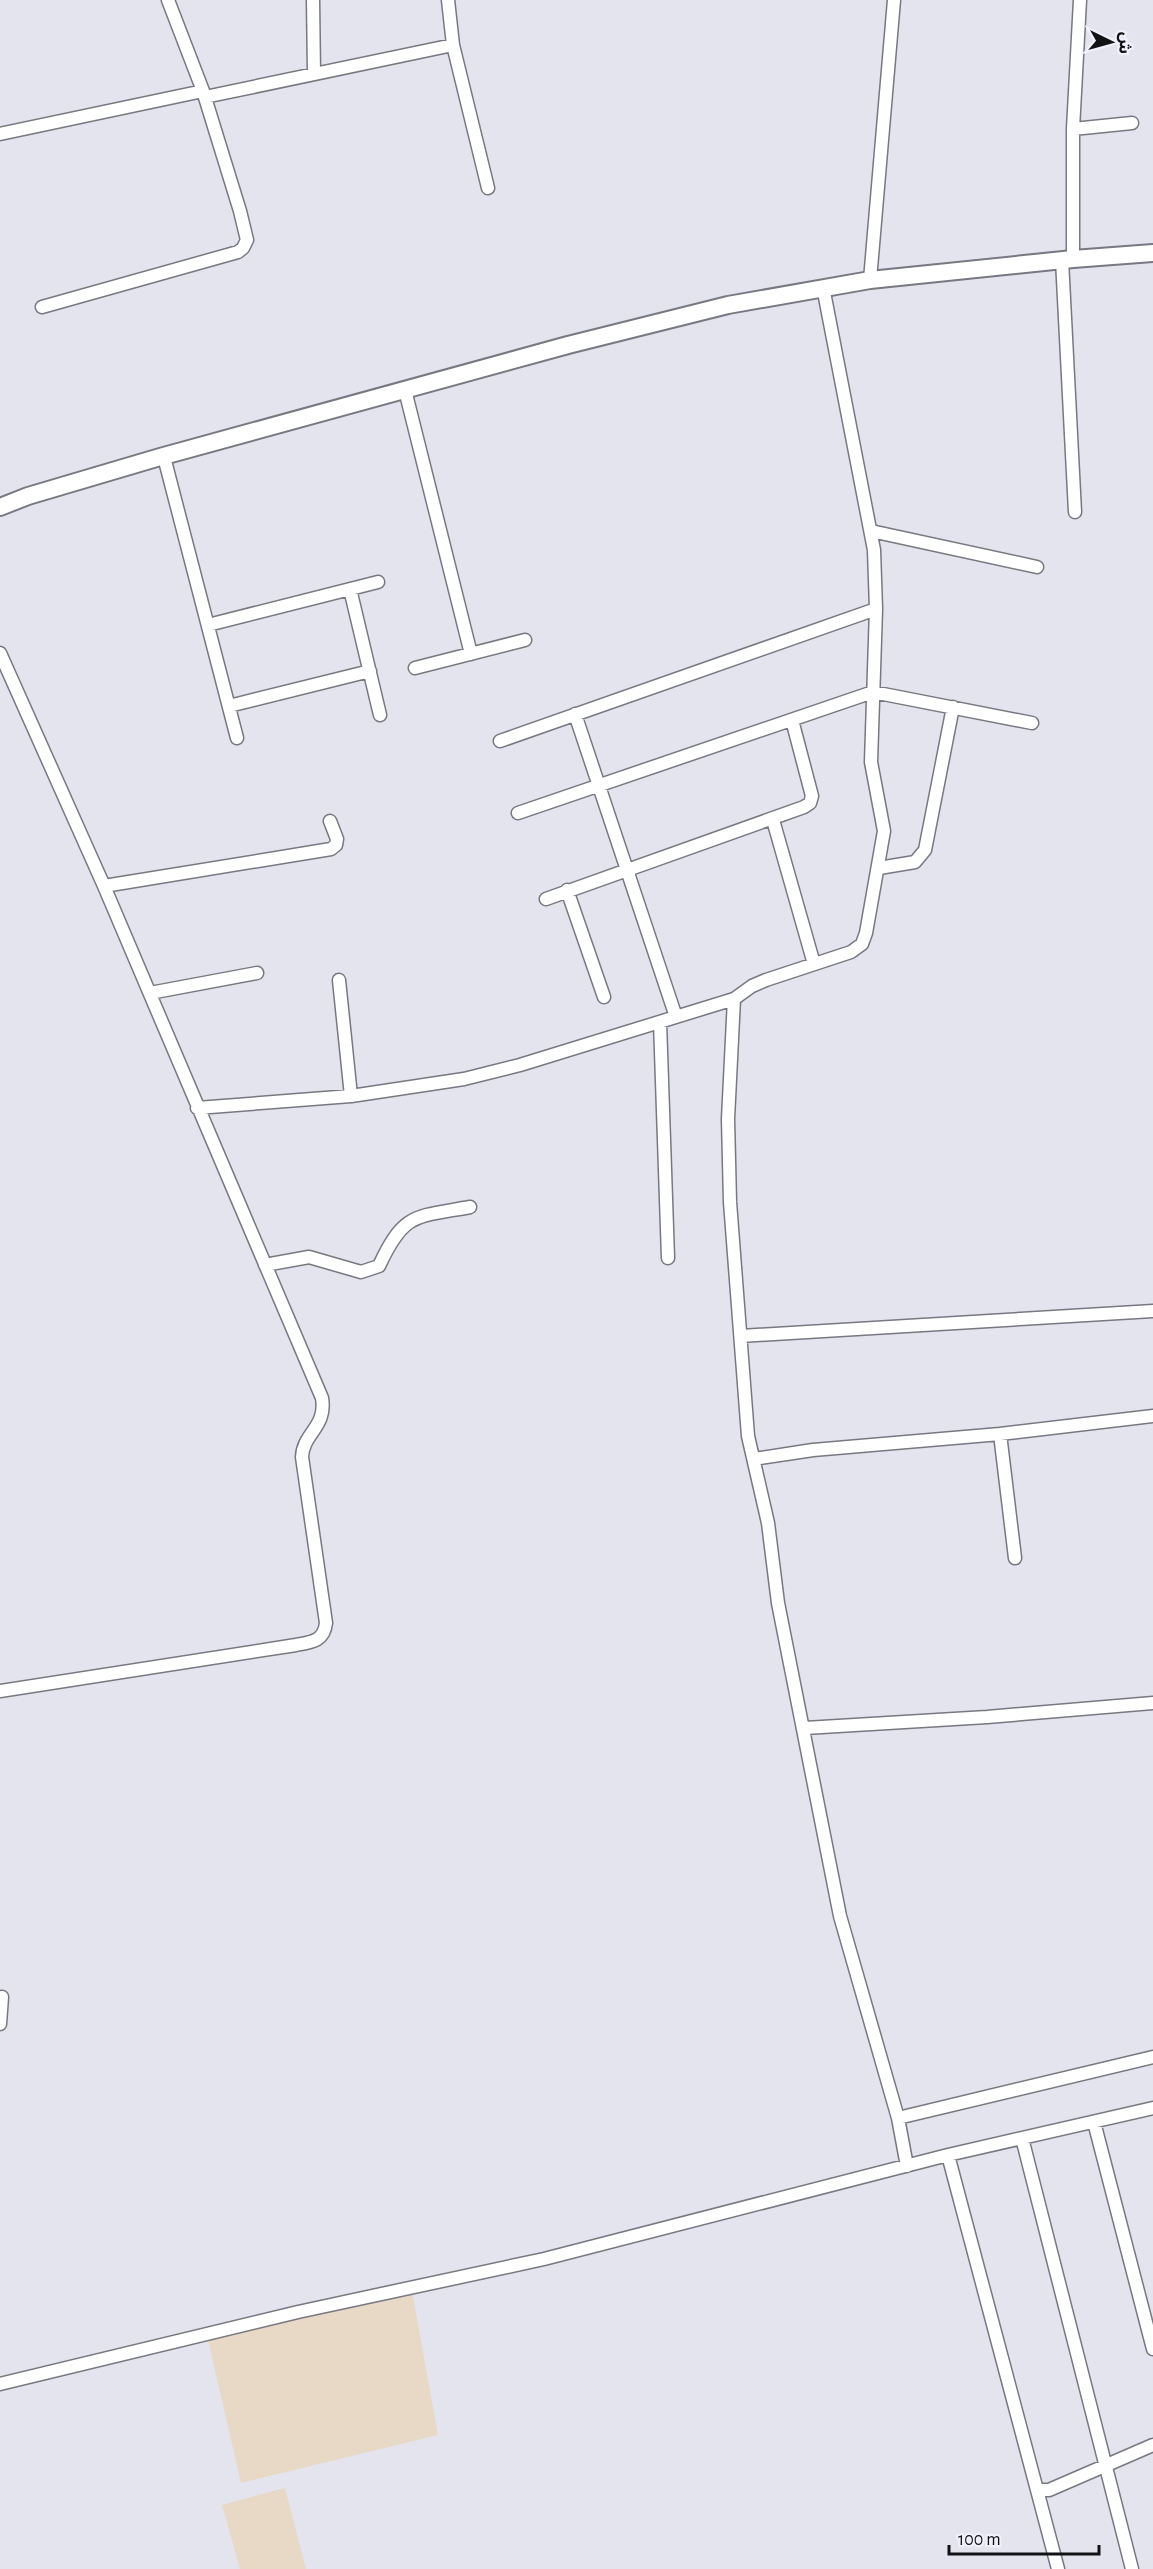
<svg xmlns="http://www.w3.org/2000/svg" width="1153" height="2569" viewBox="0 0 1153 2569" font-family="'Alegreya Sans','Noto Sans Arabic',sans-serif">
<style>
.industrial{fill:#e7d9c6}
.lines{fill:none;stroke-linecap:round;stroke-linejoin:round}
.street-casing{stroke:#777881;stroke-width:15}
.secondary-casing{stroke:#777881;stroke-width:20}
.street{stroke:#fff;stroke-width:12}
.secondary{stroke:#fff;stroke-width:16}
</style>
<rect width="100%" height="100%" fill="#e3e4ee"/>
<path class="industrial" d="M412,2291L438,2435L241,2483L208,2340Z
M285,2488L306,2569H240L222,2505Z"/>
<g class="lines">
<g class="street-casing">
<path id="street" d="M313,0L314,73
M448,0L453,45
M205,97L453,45L488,188
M1073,129L1132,123
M0,134L203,91
M1073,259V129L1080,0
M1062,260L1075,512
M870,280L894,0
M42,307L238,252L243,248L247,240L240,211L203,91L168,0
M405,390L471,654
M164,457L237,738
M871,531L1037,567
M350,589L380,715
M208,625L378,582
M0,653L104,886L322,1398C327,1427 303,1433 302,1457L326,1623C324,1641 312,1642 296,1645L0,1691
M415,668L525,640
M229,706L370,671
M575,714L676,1017
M500,741L876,609
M518,813L873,692L1032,723
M773,820L814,964
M879,868L915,862L925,850L953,707
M104,886L331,849L336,845L337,839L330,821
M567,890L604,997
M546,899L804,807L810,803L812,796L792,720
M339,980L351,1096
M150,993L257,973
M734,999L728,1119L730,1202L748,1436L768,1523L778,1603L840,1916L898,2118L1153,2057
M660,1022L668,1258
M197,1108L351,1096L464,1079L520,1065L734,999L752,986L766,980L851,952L862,944L866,933L884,831L871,762L876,609L874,550L823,287
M265,1265L309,1257L361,1272L379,1266C404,1212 415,1217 470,1207
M741,1336L1153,1311
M1000,1434L1015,1558
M754,1459L813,1450L1000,1434L1153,1416
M805,1728L987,1717L1153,1703
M0,2024L2,1997
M898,2118L907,2166
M1094,2122L1153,2349
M1022,2138L1132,2569
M948,2155L1058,2569
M0,2384L298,2312L544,2259L948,2155L1153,2108
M1038,2490H1049L1153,2445"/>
</g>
<g class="secondary-casing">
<path id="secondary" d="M0,507L28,496L160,457L568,345L728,305L870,280L1073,259L1153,253"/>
</g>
<use href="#street" class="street"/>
<use href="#secondary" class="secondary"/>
</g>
<g transform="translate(1111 42) rotate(95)" stroke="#f0f1fc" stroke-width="4.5" paint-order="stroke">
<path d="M0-4.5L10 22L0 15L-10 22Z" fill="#121215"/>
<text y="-9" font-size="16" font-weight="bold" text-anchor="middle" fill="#121215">ش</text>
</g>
<path d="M949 2545v9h150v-9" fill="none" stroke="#121215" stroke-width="3"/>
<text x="958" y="2545" font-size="18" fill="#121215" stroke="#f0f1fc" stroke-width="4.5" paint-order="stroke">100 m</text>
</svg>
